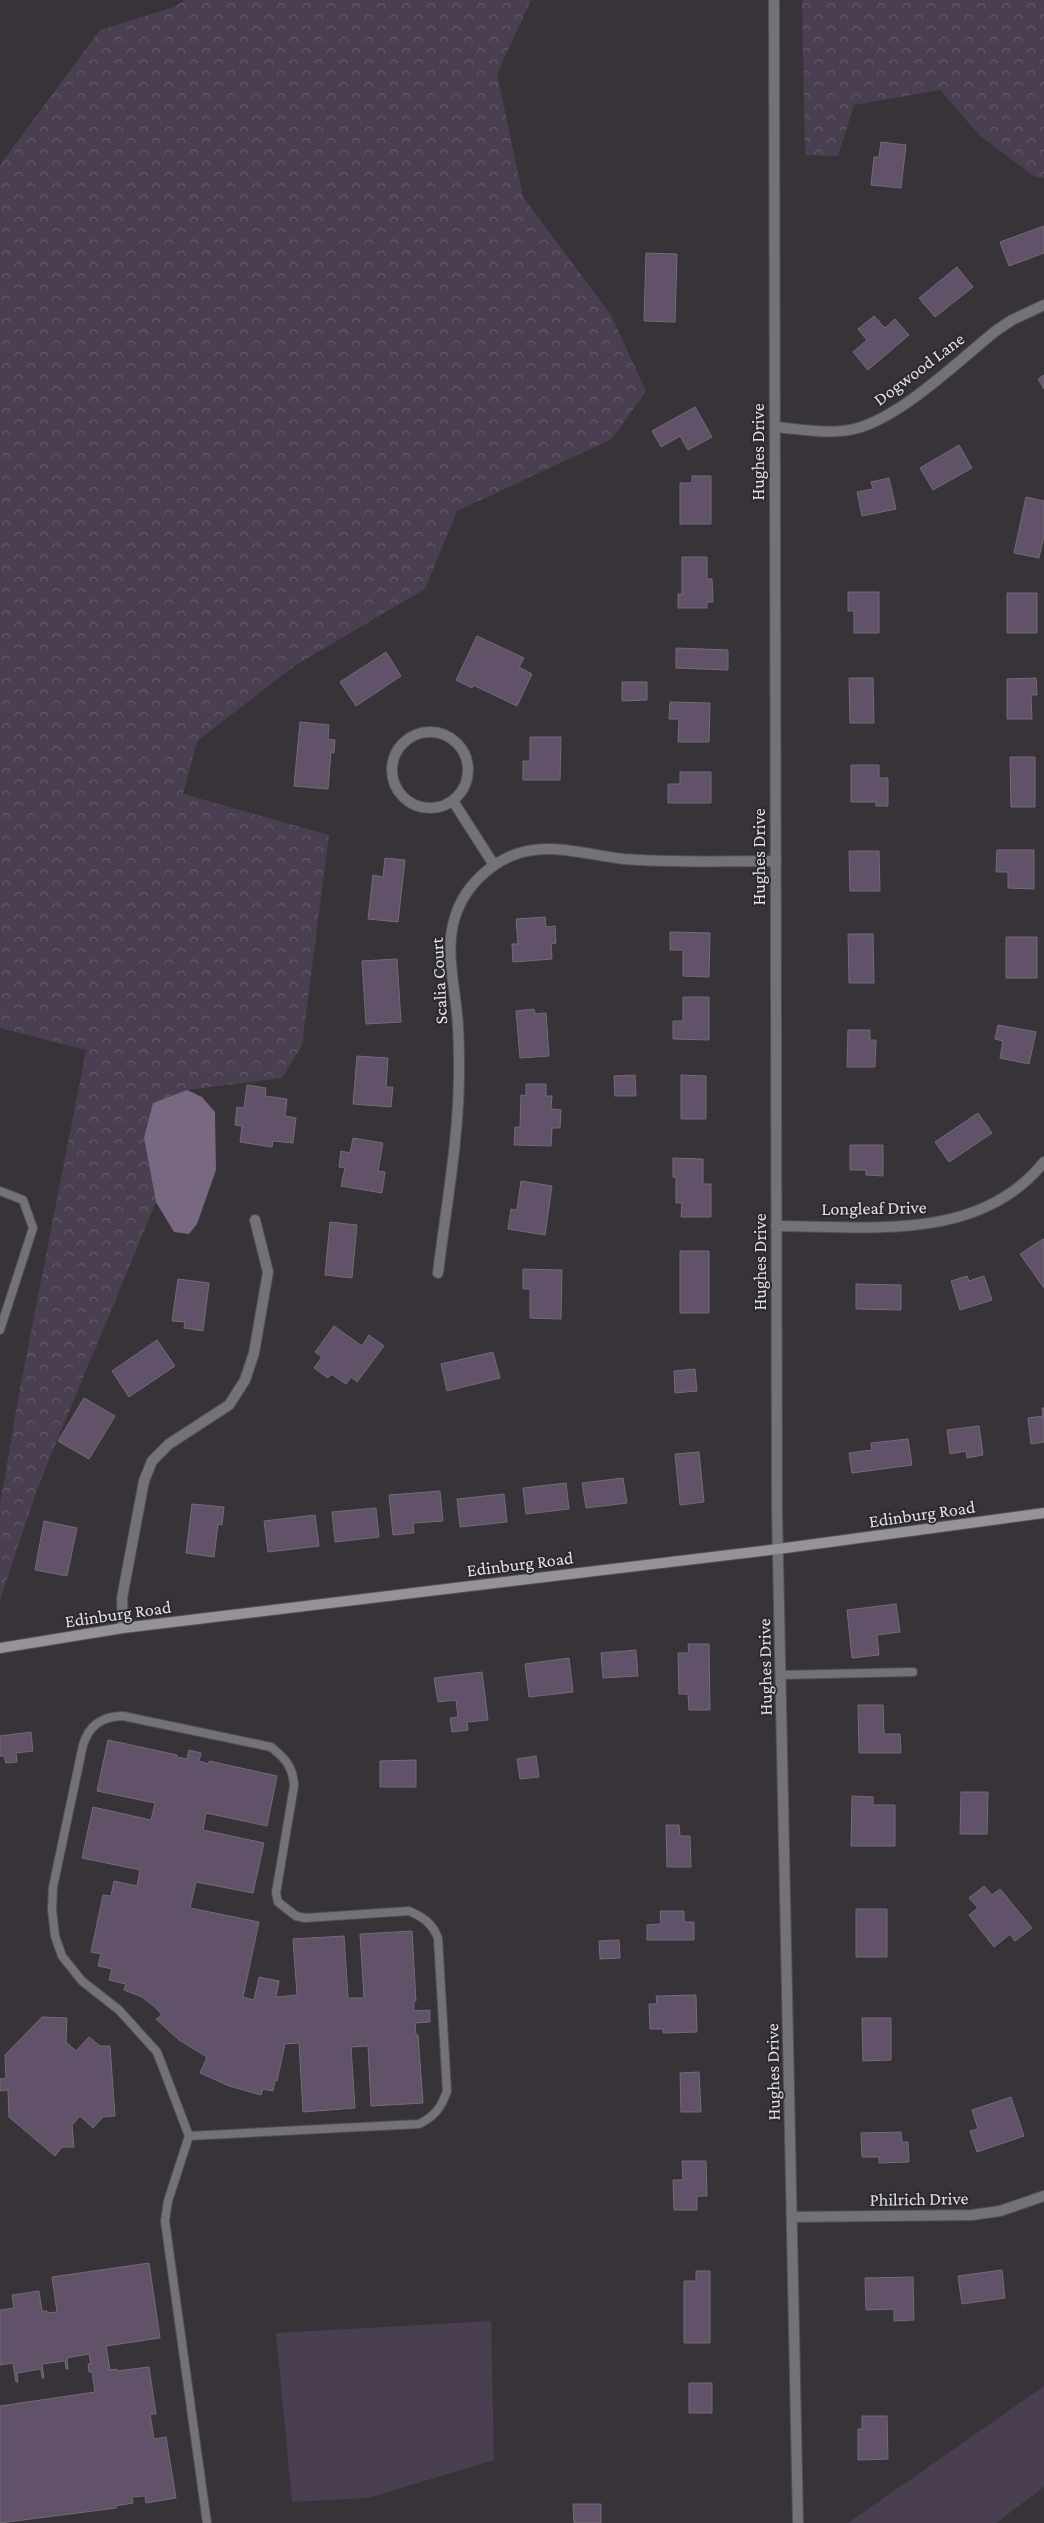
<svg xmlns="http://www.w3.org/2000/svg" width="1044" height="2523" viewBox="0 0 1044 2523" font-family="'Crimson Pro',serif">
<style>
.green{fill:#4a3e51}
.forest{fill:url(#forest-crowns)}
.water{fill:#786881}
.building{fill:#615169;stroke:#716d74}
.lines{fill:none;stroke-linecap:round;stroke-linejoin:round}
.service-casing{stroke:#534f55;stroke-width:10}
.minor-casing{stroke:#534f55;stroke-width:12}
.tertiary-casing{stroke:#534f55;stroke-width:12}
.secondary-casing{stroke:#534f55;stroke-width:12}
.service{stroke:#737274;stroke-width:8}
.minor{stroke:#737274;stroke-width:10}
.tertiary{stroke:#737274;stroke-width:10}
.secondary{stroke:#969398;stroke-width:10}
.labels{text-anchor:middle;dominant-baseline:central;stroke-width:4;stroke-linejoin:round;paint-order:stroke}
.street-label{font-size:18px;fill:#e4e1e5;stroke:#2c292e}
</style>
<defs>
<pattern id="forest-crowns" width="20" height="18" patternUnits="userSpaceOnUse" patternTransform="scale(1.25)"><rect width="20" height="18" fill="#4a3e51"/><path d="M2 6a3 3 0 1 1 6 0M12 15a3 3 0 1 1 6 0" fill="none" stroke="#645a6a"/></pattern>
</defs>
<rect width="100%" height="100%" fill="#373339"/>
<path class="green" d="M491,2321L494,2460L368,2498L292,2502L276,2333Z
M1044,2386V2487L996,2523H848Z"/>
<path class="forest" d="M185,0H531L497,74L523,197L611,315L646,391L612,439L457,511L425,589L296,665L197,741L183,794L329,835L302,1045L282,1078L187,1090L144,1138L156,1202L39,1484L0,1600V1505L18,1399L86,1050L0,1028V165L100,30L174,7Z
M802,0H1044V178L1035,177L979,135L940,90L854,105L838,156L805,155Z"/>
<path class="water" d="M187,1090L202,1097L215,1112L216,1170L197,1224L189,1234L174,1232L156,1202L144,1138L153,1103Z"/>
<path class="building" d="M881,142L906,145L901,188L871,185L874,157H879Z
M1044,226V253L1009,266L1000,242Z
M646,253L677,254L675,322L644,321Z
M957,267L973,287L935,317L919,298Z
M874,316L885,328L895,319L909,335L868,370L853,352L867,340L858,329Z
M1044,375V389L1038,379Z
M695,407L712,437L688,450L680,436L661,447L652,431Z
M959,445L972,468L933,490L920,468Z
M692,476H711V524H680V483H692Z
M889,478L896,509L862,516L857,492L873,489L871,482Z
M1026,497L1044,501V536L1039,558L1014,553Z
M682,557H707V579H712L713,602H707V608H678V594H682Z
M848,592H879V633H854V611H848Z
M1007,593H1037V633H1007Z
M477,636L524,658L519,667L532,674L517,706L473,685L472,688L456,680Z
M676,648L728,650V670L676,668Z
M386,652L401,676L356,706L340,682Z
M849,678H873L874,723H850Z
M1036,678L1037,695H1031L1032,719H1007V679Z
M622,682H647V700L622,701Z
M670,702L710,703L709,742H678L679,719H669Z
M300,722L329,725L328,739L335,740L334,753L331,752L328,789L294,786Z
M530,737H561L560,780H523V761H530Z
M1010,757H1035V807H1011Z
M851,765H879V778H888V806H876V802H851Z
M680,772H711V803H668V784H680Z
M997,850H1034V889L1008,888V872H996Z
M849,851H879L880,891H850Z
M385,858L405,860L398,922L368,919L373,875L383,877Z
M545,917L546,927L555,926L556,943L551,944L552,959L513,962L512,944H518L516,919Z
M670,932L710,933L709,977L683,976V950H670Z
M848,934H873L874,983H849Z
M1006,937H1037V978H1006Z
M397,959L401,1022L366,1024L362,961Z
M683,997H709V1040L673,1039V1021H683Z
M534,1009L535,1014L546,1013L549,1056L520,1058L516,1011Z
M998,1025L1036,1032L1029,1064L1000,1058L1003,1041L995,1039Z
M848,1030H870V1040H876L875,1067H847Z
M357,1056L388,1058L386,1087H393L391,1107L353,1104Z
M635,1075L636,1096H615L614,1076Z
M681,1075L706,1076V1119H681Z
M526,1084H546V1096H552L551,1109L561,1110L560,1128H552L551,1146L514,1145L515,1127H520L521,1095L526,1096Z
M247,1085L266,1088L265,1096L287,1099L285,1116L296,1118L293,1143L273,1141L272,1147L240,1142L242,1126L235,1125L237,1107L244,1108Z
M978,1113L992,1133L949,1162L935,1142Z
M353,1138L383,1143L378,1171L385,1172L382,1193L341,1186L345,1168L339,1167L341,1151L350,1153Z
M850,1145H883V1176L866,1175V1170H850Z
M673,1158L703,1159V1184H711V1217H681L682,1203H676V1177H673Z
M521,1181L552,1186L545,1235L508,1229L511,1209L517,1210Z
M330,1222L357,1225L352,1278L325,1275Z
M1043,1239L1044,1240V1288L1020,1254Z
M680,1251H709V1313H680Z
M523,1269L562,1270L561,1319L530,1318V1289H523Z
M967,1276L969,1281L984,1276L992,1300L960,1310L951,1281Z
M178,1279L209,1283L203,1331L184,1328L185,1322L172,1321Z
M856,1284L901,1285V1310L856,1309Z
M334,1326L362,1346L369,1335L384,1346L357,1382L351,1377L346,1384L331,1374L328,1378L314,1368L322,1357L315,1352Z
M157,1340L175,1366L129,1397L112,1371Z
M493,1352L500,1378L447,1391L441,1364Z
M695,1369L697,1391L675,1393L674,1371Z
M84,1398L115,1416L89,1459L58,1441Z
M1042,1408H1044V1442L1031,1444L1028,1418L1043,1416Z
M979,1426L983,1455L967,1458L966,1451L950,1454L947,1430Z
M908,1439L912,1465L852,1473L849,1453L872,1450L871,1443Z
M699,1452L704,1502L680,1505L675,1454Z
M623,1478L627,1503L586,1508L582,1483Z
M566,1483L569,1509L526,1514L523,1488Z
M440,1491L443,1521L413,1523L414,1533L393,1535L389,1495Z
M504,1494L507,1522L460,1527L457,1499Z
M192,1504L224,1507L222,1525L218,1524L214,1557L186,1553Z
M376,1508L379,1537L335,1542L332,1512Z
M315,1515L319,1546L268,1552L264,1521Z
M44,1521L77,1528L67,1576L35,1570Z
M896,1604L900,1632L877,1635L879,1655L852,1658L847,1610Z
M688,1644H709L710,1710H689L688,1694H679L678,1653H689Z
M636,1650L638,1676L603,1678L601,1653Z
M569,1658L573,1692L529,1697L525,1664Z
M482,1672L488,1720L467,1722L468,1730L452,1732L450,1718L458,1717L456,1700L438,1702L434,1678Z
M858,1705H883L884,1734H900L901,1753H859Z
M31,1732L33,1751L16,1753L17,1762L6,1763L4,1756H0V1736Z
M108,1740L177,1755V1757L187,1759L189,1750L201,1753L199,1761L209,1764V1761L277,1776L267,1826L206,1813L203,1830L264,1843L253,1893L196,1882L190,1908L259,1922L243,1997L254,2000L259,1977L279,1981L276,1997L297,1995L293,1939L344,1936L348,1998H364L360,1934L412,1931L416,2001H414V2011L430,2010V2022L415,2023L416,2035H418L423,2103L371,2106L368,2046L351,2047L355,2108L303,2112L299,2043L285,2044L277,2081L275,2080L273,2091L263,2089L261,2095L229,2086L200,2073L207,2057L179,2040L156,2019L162,2015L155,2007L142,1997L124,1990L126,1984L109,1980L112,1969L98,1966L101,1954L91,1952L103,1895L111,1896L114,1881L137,1886L140,1870L82,1858L93,1807L151,1820L155,1803L97,1791Z
M536,1756L539,1777L520,1779L517,1759Z
M416,1760V1787H380V1761Z
M961,1792H988L987,1834H960Z
M852,1796L873,1797V1805H895V1846H851Z
M666,1825H679L680,1836H690L691,1867H667Z
M984,1886L992,1895L1000,1889L1032,1928L1015,1941L1010,1934L994,1947L969,1915L978,1908L969,1898Z
M856,1909H887V1957H856Z
M660,1911H684V1922H694V1940H647V1925L661,1924Z
M619,1940L620,1958L600,1959L599,1941Z
M696,1995L697,2032L663,2033V2029H650L649,2004H657L656,1996Z
M42,2017L67,2018L66,2042L76,2051L89,2037L100,2046H110L115,2116L103,2117L93,2128L80,2116L72,2125L74,2147H62L55,2156L9,2117L8,2090L0,2091V2079L6,2078L5,2055Z
M862,2018H891V2060L863,2061Z
M699,2072L701,2112H681L680,2073Z
M1011,2097L1024,2136L977,2152L970,2131L978,2129L972,2110Z
M901,2132L902,2142H908L909,2162L879,2163V2157H862L861,2133Z
M682,2161H706L707,2196H697V2210H674L673,2180H683Z
M149,2263L160,2338L106,2346L110,2370L117,2369V2371L149,2367L156,2414H150L154,2439L166,2437L176,2498L146,2503L145,2496L132,2497L133,2503L116,2506V2508L0,2523V2406L95,2392L92,2372H89L88,2364H91L89,2354L67,2358L68,2369H66L65,2361L42,2364L44,2378H42L41,2369L17,2373L18,2382H16L13,2363L0,2365V2310L14,2308L12,2295L39,2291L42,2311H47V2313L57,2312L52,2277Z
M1002,2270L1005,2298L962,2304L958,2276Z
M696,2271H710V2343H684V2281H696Z
M913,2277L914,2320L894,2321V2309L866,2310L865,2278Z
M689,2383H712V2413H689Z
M862,2416H887L888,2459L858,2460V2429H862Z
M573,2504H601V2523H574Z"/>
<g class="lines">
<g class="service-casing">
<path id="service" d="M0,1191L23,1200L33,1228L0,1330
M781,1675L913,1672
M189,2136L419,2124C435,2116 441,2108 447,2091L438,1938C432,1923 423,1917 409,1911L305,1918L296,1916L278,1902L276,1893L294,1786C293,1767 286,1759 271,1747L123,1716C103,1716 89,1725 83,1745L53,1887L52,1910L55,1936L62,1956L82,1981L119,2010L157,2052L189,2136L168,2201L165,2221L207,2523"/>
</g>
<g class="minor-casing">
<path id="minor" d="M775,427C800,429 829,435 854,429C901,418 959,360 997,330L1012,320L1044,305
M392 770a38 38 0 1 1 76 0a38 38 0 1 1-76 0Z
M453,801L494,865
M776,1226C868,1226 979,1243 1044,1162
M438,1273C446,1206 459,1139 459,1071C459,1052 459,1033 457,1014C454,983 445,948 455,917C466,882 499,854 534,850C564,846 595,856 624,859C674,863 726,861 776,861
M123,1628L122,1598L144,1481L152,1461L169,1444L229,1405L245,1380L254,1353L268,1272L255,1220
M792,2217L972,2215L1000,2211L1044,2196"/>
</g>
<g class="tertiary-casing">
<path id="tertiary" d="M774,0L777,1510L798,2523"/>
</g>
<g class="secondary-casing">
<path id="secondary" d="M0,1648L123,1628L778,1549L1044,1513"/>
</g>
<use href="#service" class="service"/>
<use href="#minor" class="minor"/>
<use href="#tertiary" class="tertiary"/>
<use href="#secondary" class="secondary"/>
</g>
<g class="labels">
<g class="street-label">
<text transform="translate(919 369) rotate(-37)">Dogwood Lane</text>
<text transform="translate(758 452) rotate(-90)">Hughes Drive</text>
<text transform="translate(759 857) rotate(-90)">Hughes Drive</text>
<text transform="translate(439 981) rotate(-93)">Scalia Court</text>
<text transform="translate(874 1208) rotate(-1)">Longleaf Drive</text>
<text transform="translate(760 1262) rotate(-90)">Hughes Drive</text>
<text transform="translate(922 1514) rotate(-8)">Edinburg Road</text>
<text transform="translate(520 1564) rotate(-7)">Edinburg Road</text>
<text transform="translate(118 1614) rotate(-8)">Edinburg Road</text>
<text transform="translate(765 1667) rotate(-91)">Hughes Drive</text>
<text transform="translate(773 2072) rotate(-91)">Hughes Drive</text>
<text transform="translate(919 2199) rotate(-1)">Philrich Drive</text>
</g>
</g>
</svg>
